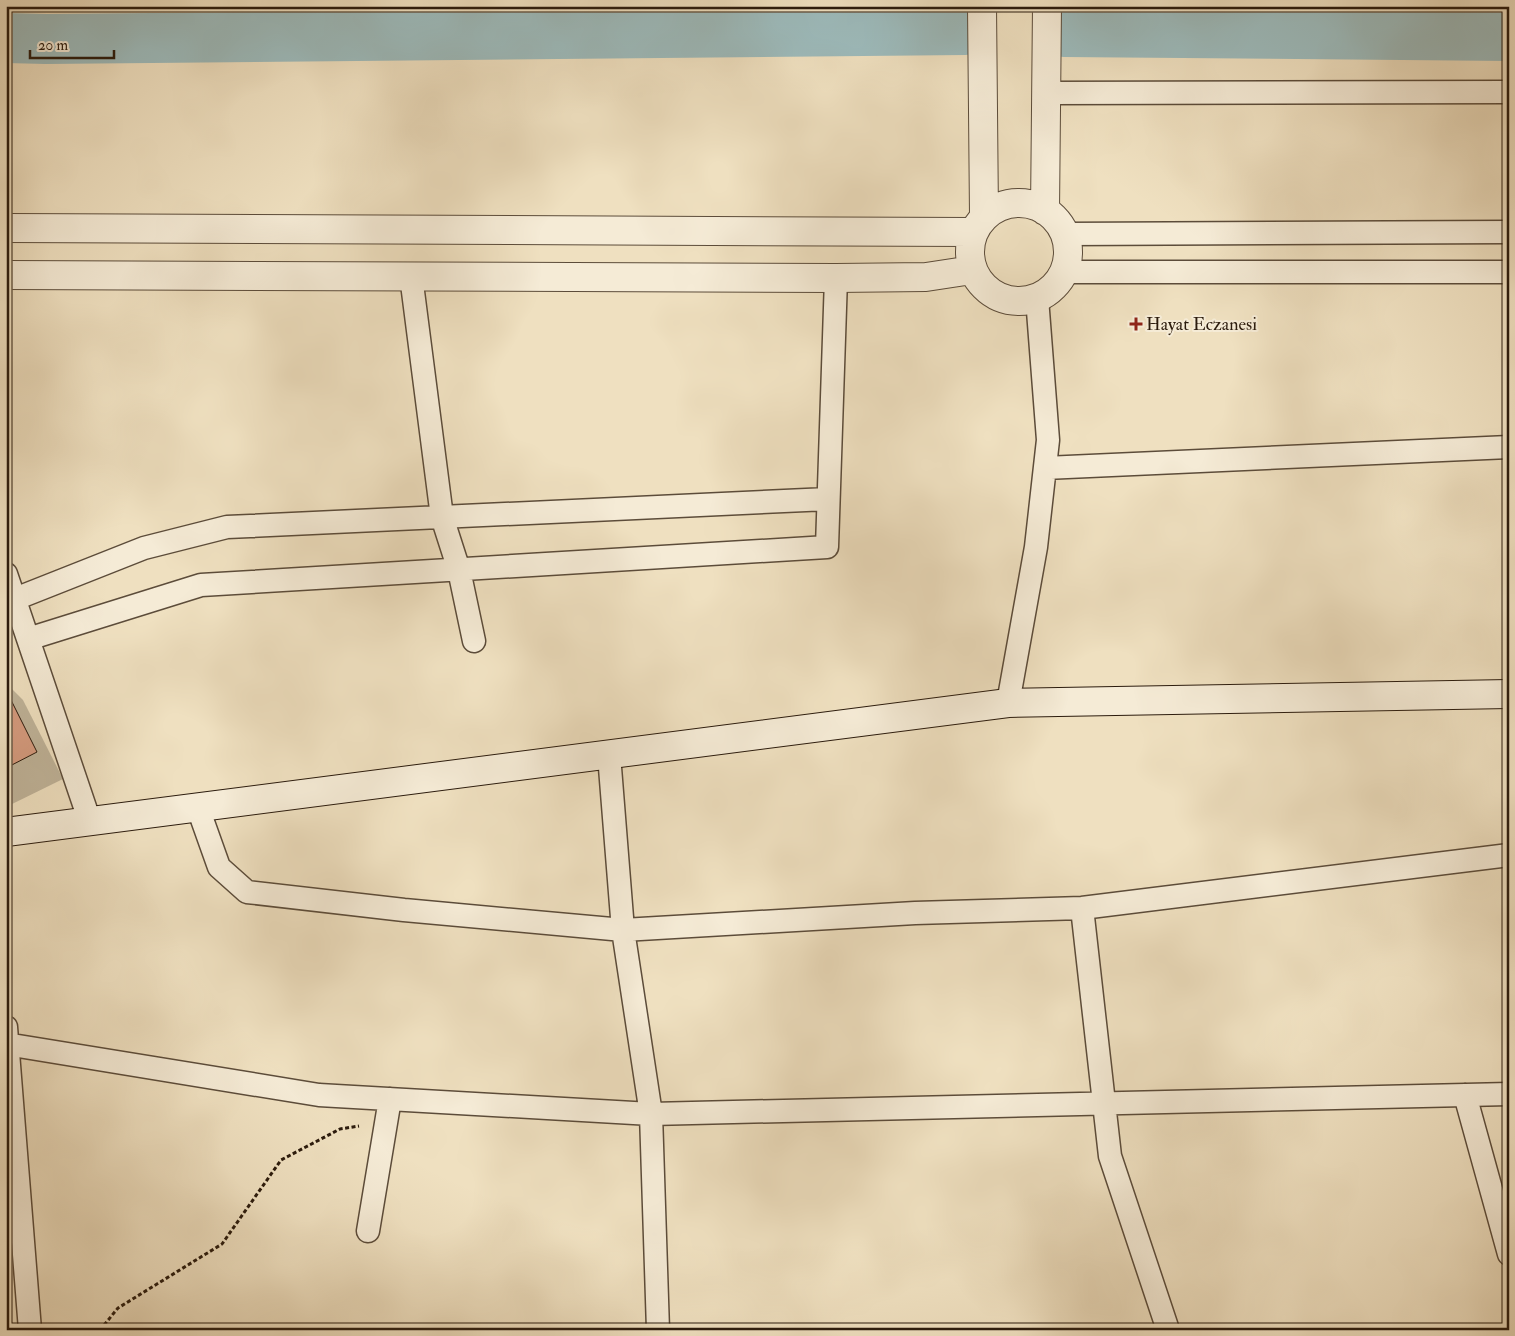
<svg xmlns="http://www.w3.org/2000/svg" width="1515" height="1336" viewBox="0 0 1515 1336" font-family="'IM FELL Double Pica',serif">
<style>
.shadow{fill:#0003}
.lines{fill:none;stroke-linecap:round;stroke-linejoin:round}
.river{stroke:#9dbbbc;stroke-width:50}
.building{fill:#d69c80;stroke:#2b1b0d}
.minor-casing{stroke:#5c4c3a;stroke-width:25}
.tertiary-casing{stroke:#5c4c3a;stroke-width:30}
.secondary-casing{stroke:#2b1b0d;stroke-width:30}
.path{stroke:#2b1b0d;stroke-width:3;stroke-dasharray:4 2.5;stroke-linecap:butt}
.minor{stroke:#f5ebd6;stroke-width:22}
.tertiary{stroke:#f5ebd6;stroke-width:28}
.secondary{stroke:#f5ebd6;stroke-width:28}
.poi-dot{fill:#8f2418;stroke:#f5ebd6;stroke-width:2}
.labels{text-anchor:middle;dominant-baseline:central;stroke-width:4;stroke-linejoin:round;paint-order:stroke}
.poi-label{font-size:18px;fill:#2b1b0d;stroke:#f5ebd6;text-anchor:start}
</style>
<rect width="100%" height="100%" fill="#efe0c0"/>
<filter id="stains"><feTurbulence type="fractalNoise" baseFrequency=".004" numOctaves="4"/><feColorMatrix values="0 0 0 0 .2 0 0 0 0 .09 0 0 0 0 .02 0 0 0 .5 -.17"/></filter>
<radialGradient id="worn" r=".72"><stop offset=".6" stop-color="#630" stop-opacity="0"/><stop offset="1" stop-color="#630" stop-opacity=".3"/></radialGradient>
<path class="shadow" d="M6,683L23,700L63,779L6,807Z"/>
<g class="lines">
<path class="river" d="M1064,32L1508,36
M6,38L46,39L965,30"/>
</g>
<path class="building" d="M6,690L37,752L6,768Z"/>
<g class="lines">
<g class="minor-casing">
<path id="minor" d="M1047,93L1509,92
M1066,234L1509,232
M1065,272H1509
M411,276L442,517L459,570L474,641
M1045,468L1509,447
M6,574L90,822
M15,599L144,548L227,527L828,499
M28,639L201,585L827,547L836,278
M1008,703L1036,547L1048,440L1037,298
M609,755L623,930L651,1114L658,1330
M198,808L219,867L247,892L404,910L623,930L915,913L1082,908L1509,855
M1082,908L1110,1156L1168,1330
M6,1027L30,1330
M6,1044L319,1095L651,1114L1509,1094
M1465,1095L1509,1254
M368,1231L390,1099"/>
</g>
<g class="tertiary-casing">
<path id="tertiary" d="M982,6L984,216
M970 252a49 49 0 1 1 98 0a49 49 0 1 1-98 0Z
M1045,211L1047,6
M6,228L973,232
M6,275L836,278L926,277L972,270"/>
</g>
<g class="secondary-casing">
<path id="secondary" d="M6,832L1008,703L1509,694"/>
</g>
<path class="path" d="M100,1330L118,1308L222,1244L281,1160L340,1129L359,1126"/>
<use href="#minor" class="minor"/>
<use href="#tertiary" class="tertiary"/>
<use href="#secondary" class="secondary"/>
</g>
<path class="poi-dot" d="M1133.5 316.5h5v5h5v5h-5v5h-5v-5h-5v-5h5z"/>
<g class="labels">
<g class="poi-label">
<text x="1146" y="324">Hayat Eczanesi</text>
</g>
</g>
<rect width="1515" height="1336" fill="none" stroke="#efe0c0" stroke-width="25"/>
<rect x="8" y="8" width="1500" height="1321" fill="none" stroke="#2b1b0d" stroke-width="2.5"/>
<rect x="12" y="12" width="1490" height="1311" fill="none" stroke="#2b1b0d"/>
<path d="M30 50v8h84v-8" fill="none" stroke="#2b1b0d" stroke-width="2.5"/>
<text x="38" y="50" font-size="15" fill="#2b1b0d" stroke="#f5ebd6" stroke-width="4" paint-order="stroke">20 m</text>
<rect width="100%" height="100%" filter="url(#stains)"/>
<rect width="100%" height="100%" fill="url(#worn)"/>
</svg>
